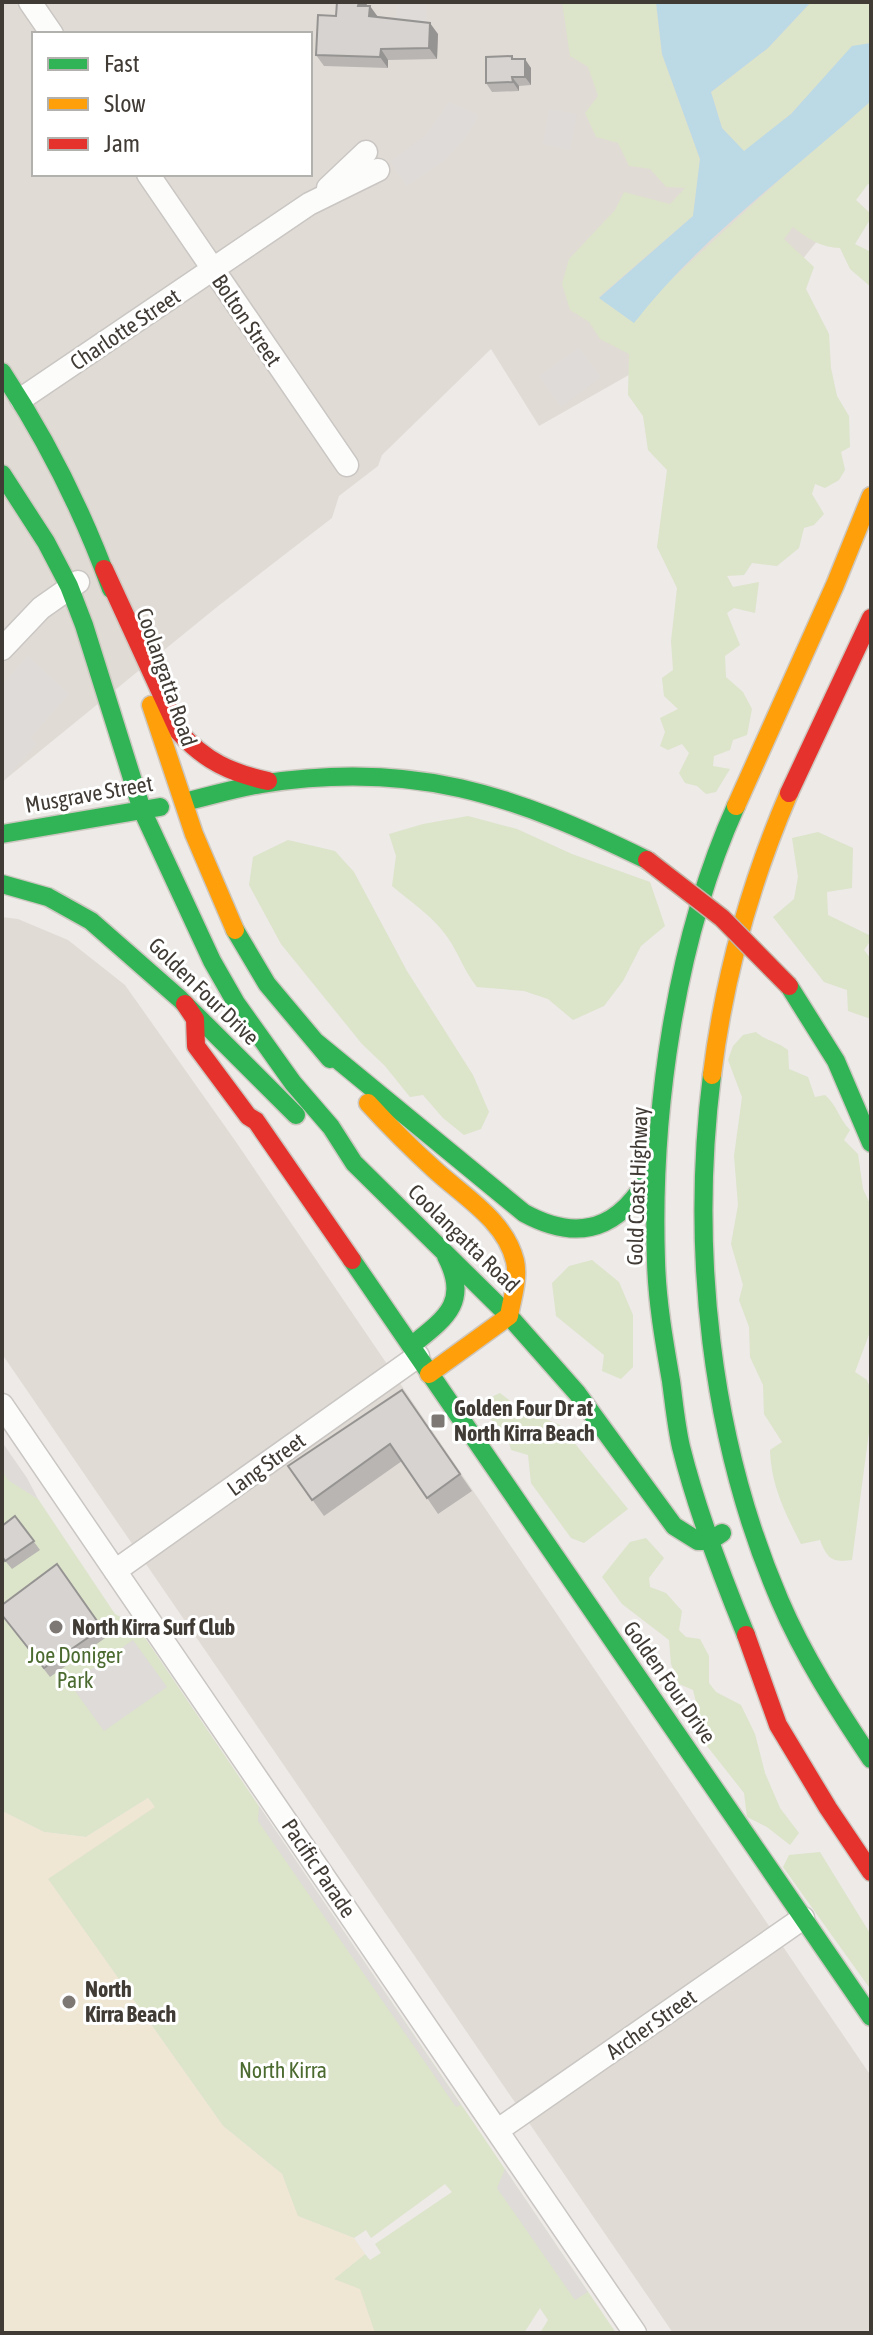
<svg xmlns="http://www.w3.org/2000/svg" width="873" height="2335" viewBox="0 0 873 2335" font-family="'Asap Condensed',sans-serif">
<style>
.residential{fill:#e1dbd5;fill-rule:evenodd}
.green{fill:#dce4ca}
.sand{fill:#efe6d4}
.parking{fill:#dedbd8}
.water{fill:#bcd9e6}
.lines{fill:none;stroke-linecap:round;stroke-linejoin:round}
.street-casing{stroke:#c9c6c3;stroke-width:25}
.fast-casing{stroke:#cdc7c0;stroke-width:21}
.slow-casing{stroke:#cdc7c0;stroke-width:21}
.jam-casing{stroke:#cdc7c0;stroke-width:21}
.street{stroke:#fcfcfb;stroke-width:22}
.fast{stroke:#30b455;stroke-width:18}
.slow{stroke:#ff9f0a;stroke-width:18}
.jam{stroke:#e5322d;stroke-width:18}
.jam-bridge-casing{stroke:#c2b4a6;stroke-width:21;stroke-linecap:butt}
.jam-bridge{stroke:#e5322d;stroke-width:18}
.wall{fill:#b8b5b3}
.shaded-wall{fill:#969492}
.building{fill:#d6d3d0;stroke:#969492;stroke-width:2}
.poi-dot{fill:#7d7873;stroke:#fff;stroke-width:3}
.labels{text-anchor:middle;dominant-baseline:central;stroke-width:6;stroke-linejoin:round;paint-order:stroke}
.street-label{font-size:22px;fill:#413b35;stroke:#fff}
.poi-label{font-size:22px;font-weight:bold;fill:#413b35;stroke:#fff;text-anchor:start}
.park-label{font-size:22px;fill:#4c6b30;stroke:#fff}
</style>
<rect width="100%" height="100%" fill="#edeae7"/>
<path class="residential" d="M2,2H871V174L777,291L539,426L491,349L382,455L378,466L339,496L332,518L217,607L2,782ZM34,34H310V174H34Z
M2,917L18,919L68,940L125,985L234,1139L871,2076V2333H673L2,1354Z"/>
<path class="green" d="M562,2H656L662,54L700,159L693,216L599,297L634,322L661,289L789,171L871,101V185L868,184L856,200L871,214V218L855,244L871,252V287L850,269L840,248C822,248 806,238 793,227L784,239L814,267L806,289L829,334L831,368L837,396L849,416L850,447L841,452L845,470L839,480L825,488L815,484L812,494L824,514L814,525L804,528L799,548L777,566L752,563L744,575L727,576L733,587L759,582L755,613L734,608L727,613L740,645L725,656L726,677L743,692L752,709L747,735L733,740L730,750L714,756L713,766L730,769L716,792L706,794L697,786L685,783L679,773L689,753L682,744L668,750L660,746L665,732L660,718L678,709L664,696L662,678L673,670L671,641L677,588L657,547L667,470L648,450L643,416L628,395L629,354L600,339L589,322L570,310L562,284L569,259L615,210L624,192L670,204L685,188L666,187L650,169L629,166L618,143L596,137L585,113L598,96L588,67L570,56Z
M811,2H871V43L852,47L791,114L744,152L722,128L711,92L768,48Z
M468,816L517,829L572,854L650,882L665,926L641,946L623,981L604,1006L573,1020L548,999L524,991L477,987C464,971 459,954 448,938C434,917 411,902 392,886L396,856L389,834L423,824Z
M818,832L853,848L852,888L827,892L828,915L871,936V940L864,950L871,959V1019L848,1011L847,990L824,982L773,917L794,899L798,877L792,838Z
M288,840L335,851L354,872L407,971L473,1075L489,1112L481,1129L464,1135L443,1118L423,1095L410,1097L385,1066L362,1044L281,944L249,885L253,857Z
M756,1032C766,1041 777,1041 788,1050L789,1069L808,1077L815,1097L825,1095C837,1105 839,1119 850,1130L844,1140L858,1154L863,1189L871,1206V1329L855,1372L867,1380L871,1391V1417L852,1560C832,1563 827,1558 820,1540L801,1544C785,1513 771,1485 770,1450L782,1442L764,1414L763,1385L750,1357L749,1327L739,1300L743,1285L731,1244L738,1205L734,1156L742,1097L728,1060L733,1046L743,1035Z
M592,1260L619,1282L633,1315V1367L621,1379L602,1371L604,1355L556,1316L552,1283L569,1266Z
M500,1393L518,1407L560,1425L628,1509L584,1543L571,1538L531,1483L528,1455L511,1450L506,1432L485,1415L487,1399Z
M2,1470L9,1480L38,1499L115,1614L137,1626L616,2333H540L548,2320L540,2308L524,2333H375L334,2279L365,2254L370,2260L381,2253L375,2244L452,2192L445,2184L371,2238L366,2230L354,2238L297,2216L282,2174L223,2126L47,1878L154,1806L148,1798L86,1837L44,1832L2,1811Z
M646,1538L664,1558L649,1578L650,1587L666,1593L682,1611L679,1630L686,1637L700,1639L709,1656V1683L716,1692L741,1705L755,1734L765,1773L780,1808L799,1833L790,1845L767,1827L747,1817L744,1793L707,1746L693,1690L679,1684L671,1664L669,1640L622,1604L602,1577L630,1542Z
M820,1852L871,1935V1990L783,1867L789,1855Z"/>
<path class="sand" d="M148,1798L155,1807L48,1879L223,2126L282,2174L298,2216L354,2238L365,2254L334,2279L360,2289L375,2333H2V1811L44,1832L86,1837Z"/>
<path class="parking" d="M397,2H426L427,29L395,27Z
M449,102L478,115L476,121L465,138L445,160L407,186L390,162L426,135Z
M549,109L577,114L570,150L543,144Z
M579,348L601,377L561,407L539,376Z
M28,656L69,694L30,738L37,744L3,782L2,685Z
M2,1442L27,1478L38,1499L8,1480L2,1470Z
M133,1640L167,1687L104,1731L70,1684Z
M259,1806L461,2105L456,2107L258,1821Z
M505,2169L588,2292L575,2300L497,2188Z"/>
<path class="water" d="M656,2H811L768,48L711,92L722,128L744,151L791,114L852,46L871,43V101C791,173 700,238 634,323L599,298L693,216L700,159L662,54Z"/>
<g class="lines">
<g class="street-casing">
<path id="street" d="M30,2L52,34
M148,174L347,465
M328,188L366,152
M21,399L309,204L378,170
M2,649L41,608L78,582
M2,1405L635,2333
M115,1571L418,1356
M498,2130L803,1918"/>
</g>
<g class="fast-casing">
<path id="fast" d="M2,372C47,440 83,512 111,589
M2,474L46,542L69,586L84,625L142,810L212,961L236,1003L293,1083L331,1127L354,1163L509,1316
M184,802C210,796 235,788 261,784C413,760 512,794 647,860
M736,806C675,941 651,1114 656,1261C657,1301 664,1341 671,1381C674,1403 676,1425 681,1447C697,1511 721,1574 746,1635
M2,834L160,807
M2,884L48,897L91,921L180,999L296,1115
M235,930L267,984L330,1059
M789,986L836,1061L871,1143
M316,1042L524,1213C588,1248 629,1221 657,1160
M712,1075C690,1249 710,1439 780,1601C804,1657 837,1708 871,1759
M352,1260L871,2017
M509,1316L577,1393L674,1526L698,1541H710L722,1533
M411,1346C446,1318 470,1302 446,1256"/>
</g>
<g class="slow-casing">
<path id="slow" d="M151,705L194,834L235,930
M736,806L835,585L871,496
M712,1075C724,977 750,884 789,793
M368,1103C389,1126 411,1148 434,1169C463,1196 505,1220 515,1261C519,1279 512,1298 509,1316
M429,1374L509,1316"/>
</g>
<g class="jam-casing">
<path id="jam" d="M104,569L179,732C205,761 231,773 268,781
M789,793L871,618
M185,1004L195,1019L196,1046L248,1116L256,1121L352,1260
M746,1635L778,1725L828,1808L871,1872"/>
</g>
<use href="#street" class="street"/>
<use href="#fast" class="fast"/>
<use href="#slow" class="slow"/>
<use href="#jam" class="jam"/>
<g class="jam-bridge-casing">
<path id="jam-bridge" d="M647,860L722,918L789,986"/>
</g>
<use href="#jam-bridge" class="jam-bridge"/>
</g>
<path class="wall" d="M367,6L378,17L438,34L437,59L388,60V68L324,66L316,55L336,16Z
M512,56L514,59L531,68V85L519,86V91L492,92L486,83Z
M402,1390L472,1491L438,1514L402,1461L324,1516L288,1466Z
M15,1516L40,1550L12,1569L2,1557V1526Z
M57,1564L108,1636L50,1677L2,1615Z"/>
<path class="shaded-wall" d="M359,2H367L366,16L358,6Z
M370,6L378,17L369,16Z
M430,23L438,34L437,59L429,48Z
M381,49L388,60V68L380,57Z
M525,59L531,68V85L525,77Z
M512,77L519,86V91L513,82Z"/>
<path class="building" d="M337,2H359L358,6H370L369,16L430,23L429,48L381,49L380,57L316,55L318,15L336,16Z
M512,56V59H525V77H512L513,82L486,83V57Z
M402,1390L460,1474L427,1498L390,1444L312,1500L288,1466Z
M15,1516L34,1541L5,1561L2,1556V1526Z
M57,1564L102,1628L44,1668L2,1615V1605Z"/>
<g class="poi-dot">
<rect x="430" y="1413" width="16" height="16" rx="4"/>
<circle cx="56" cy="1627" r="8"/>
<circle cx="69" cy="2002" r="8"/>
</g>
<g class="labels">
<g class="street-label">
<text transform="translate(247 320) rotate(56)">Bolton Street</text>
<text transform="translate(125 329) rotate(-34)">Charlotte Street</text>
<text transform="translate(167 677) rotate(71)">Coolangatta Road</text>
<text transform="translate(89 794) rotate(-10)">Musgrave Street</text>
<text transform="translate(204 991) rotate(44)">Golden Four Drive</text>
<text transform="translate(637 1186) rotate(-88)">Gold Coast Highway</text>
<text transform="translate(464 1238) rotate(44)">Coolangatta Road</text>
<text transform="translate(266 1464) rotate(-36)">Lang Street</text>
<text transform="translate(670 1682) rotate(55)">Golden Four Drive</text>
<text transform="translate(319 1868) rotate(56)">Pacific Parade</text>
<text transform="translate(651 2024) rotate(-35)">Archer Street</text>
</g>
<g class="poi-label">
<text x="454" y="1408">Golden Four Dr at<tspan x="454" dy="25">North Kirra Beach</tspan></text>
<text x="72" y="1627">North Kirra Surf Club</text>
<text x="85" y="1989">North<tspan x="85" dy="25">Kirra Beach</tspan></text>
</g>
<g class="park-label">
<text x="75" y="1655">Joe Doniger<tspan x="75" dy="25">Park</tspan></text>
<text x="283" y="2070">North Kirra</text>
</g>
</g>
<rect width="873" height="2335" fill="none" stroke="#413b35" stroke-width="8"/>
<rect x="32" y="32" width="280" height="144" fill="#ffffff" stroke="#b3b1ae" stroke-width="2"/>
<rect x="48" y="58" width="40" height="12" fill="#30b455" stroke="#b3b1ae" stroke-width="2"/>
<text x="104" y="72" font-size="24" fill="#413b35">Fast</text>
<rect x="48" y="98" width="40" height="12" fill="#ff9f0a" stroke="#b3b1ae" stroke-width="2"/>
<text x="104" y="112" font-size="24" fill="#413b35">Slow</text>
<rect x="48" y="138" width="40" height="12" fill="#e5322d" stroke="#b3b1ae" stroke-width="2"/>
<text x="104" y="152" font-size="24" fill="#413b35">Jam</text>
</svg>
